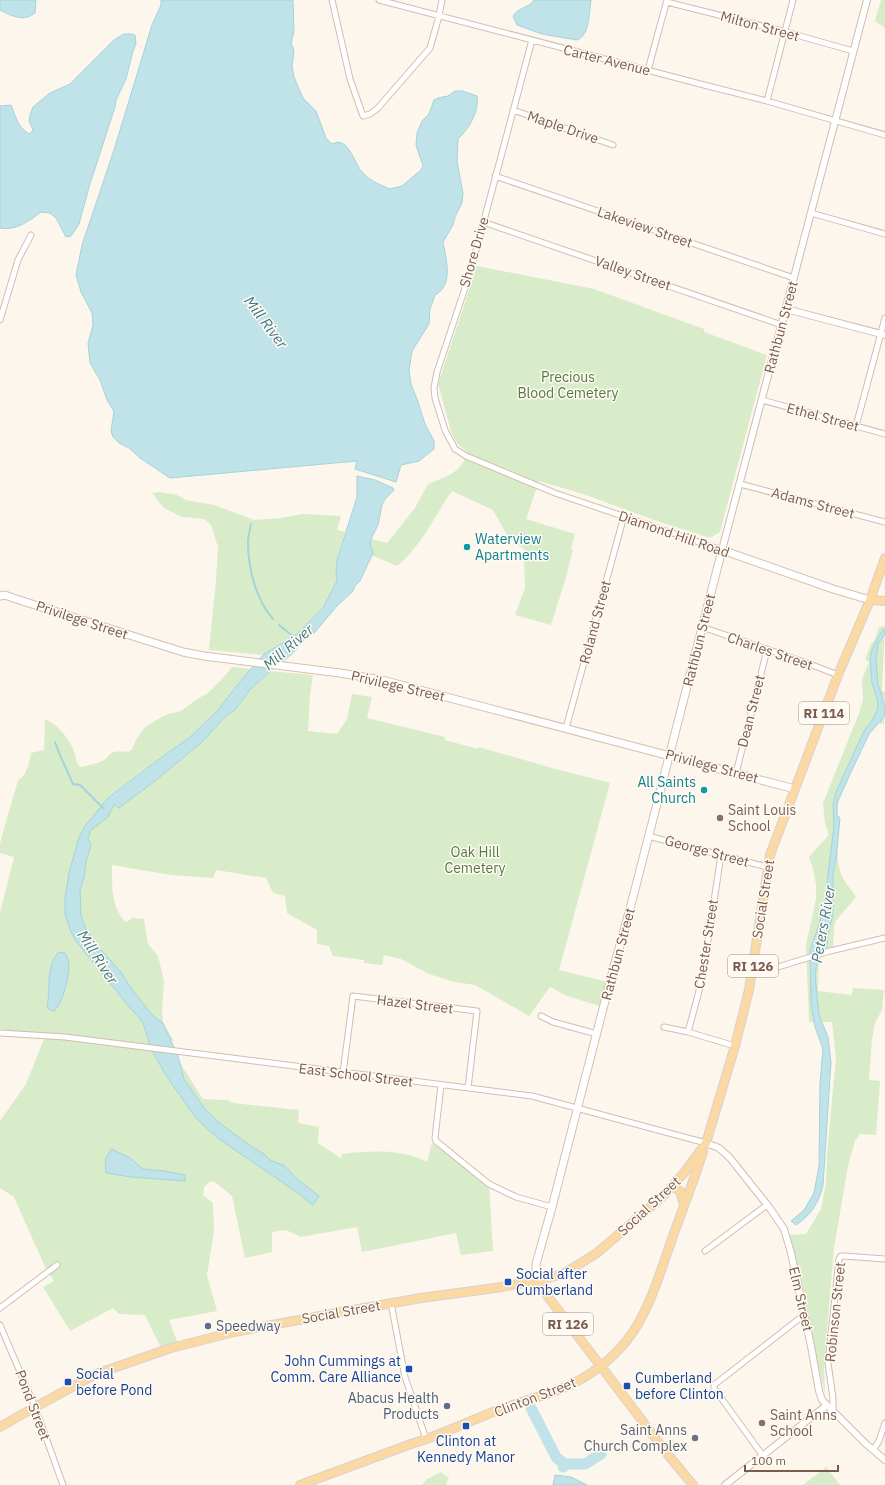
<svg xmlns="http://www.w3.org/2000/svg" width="885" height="1485" viewBox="0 0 885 1485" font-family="'IBM Plex Sans',sans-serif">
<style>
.green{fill:#d8ecc9}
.water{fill:#bfe3e8;stroke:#a5d3da}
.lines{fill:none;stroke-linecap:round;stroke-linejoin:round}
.stream{stroke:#a5d3da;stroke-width:2}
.river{stroke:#bfe3e8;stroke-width:11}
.minor-casing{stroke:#d1beb0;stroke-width:7}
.tertiary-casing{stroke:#d1beb0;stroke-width:8}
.secondary-casing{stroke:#d6c0b0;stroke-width:9}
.primary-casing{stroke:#dad1cd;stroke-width:10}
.minor{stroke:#fff;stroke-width:5}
.tertiary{stroke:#fff;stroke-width:6}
.secondary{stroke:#fff;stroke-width:7}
.primary{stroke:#fbd9a5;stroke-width:8}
.culture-dot{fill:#0f9aa8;stroke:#fffaf3;stroke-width:1.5}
.education-dot{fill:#8d6e63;stroke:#fffaf3;stroke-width:1.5}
.transit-dot{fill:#1a4fb4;stroke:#fffaf3;stroke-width:1.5}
.service-dot{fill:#5c6f8a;stroke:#fffaf3;stroke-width:1.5}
.worship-dot{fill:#6b7280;stroke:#fffaf3;stroke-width:1.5}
.labels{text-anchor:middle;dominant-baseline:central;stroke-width:3;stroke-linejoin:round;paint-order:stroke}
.shield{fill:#fffaf3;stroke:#a28b7f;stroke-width:1}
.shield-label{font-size:13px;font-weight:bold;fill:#7a5c4d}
.street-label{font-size:14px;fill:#7a5c4d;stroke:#fffaf3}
.park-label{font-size:14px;fill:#537a41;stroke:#fffaf3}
.culture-label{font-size:14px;fill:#0d838f;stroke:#fffaf3;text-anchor:start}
.education-label{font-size:14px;fill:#785e54;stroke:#fffaf3;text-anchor:start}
.transit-label{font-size:14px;fill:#164399;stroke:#fffaf3;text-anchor:start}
.service-label{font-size:14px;fill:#4e5e75;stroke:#fffaf3;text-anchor:start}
.worship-label{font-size:14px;fill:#5b616d;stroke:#fffaf3;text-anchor:end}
.water-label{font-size:15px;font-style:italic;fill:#437c86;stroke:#fffaf3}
</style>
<rect width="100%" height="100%" fill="#fdf6ec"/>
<path class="green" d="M881,0H885V28L875,21Z
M477,266L594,289L704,329V332L767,355L720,532L710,538L657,521L583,494L539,481L526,519L575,534L571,549H573L566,577L551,625L515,615L525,588L524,561L529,553L508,537L493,510L452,491C433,518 424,543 397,566L371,555L372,553L370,544L371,539L387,543L415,508L428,484C448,476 459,474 468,453L456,442L451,431L438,384Z
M160,492L177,495L186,500L214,505L254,520L282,518L302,514L341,516L337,530L345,532L337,560L336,571L337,581L323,608L298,633L275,646L263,655L209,650L216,580L218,547L211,525L204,519L182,517L164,508L152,493Z
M885,626L882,691L885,692L884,724L876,723L867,732L838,804L837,814L839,817C836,830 836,861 841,873C843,881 852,890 856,897L835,922L834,929L833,951L819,957L818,991L852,995L853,988L884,990L882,1010L875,1023L872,1039L869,1080L880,1081L876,1135L860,1134L855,1141L848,1166L834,1248L824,1367L825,1392L809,1331L787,1235L806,1234L821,1209L826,1183L827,1154L836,1058L832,1022H809L806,945L816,899V885L813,868L809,857L829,835L825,824L823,803L859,713L863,700L862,679L869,662L865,659L872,642H874L879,627Z
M232,667L252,669L242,679L218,710L190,737L140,772L108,798L119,808L160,777L201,743L225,717L235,710L249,691L270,671L313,675L310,695L308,731L337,734L347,719L352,694L372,697L367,718L445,737V740L478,749L479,747L552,768L610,783L559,970L608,982L603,1007L567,996L550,987L529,1016L475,985L455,982L429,974L401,959L384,955L382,965L364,963V960L333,956L329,946L317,944V930L287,913L285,896L273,893L266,878L216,870L213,878L171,875L112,865C112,885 111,908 126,922L133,918L144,919L148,944L158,956L164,981L162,1010L163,1023L174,1041L147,1038L175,1055L203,1099L227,1100L233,1103L299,1110L298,1123L319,1127L318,1143L342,1159L341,1154C370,1151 400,1148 427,1162L432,1143L489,1184L493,1251L461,1255L456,1233L362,1252L357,1227L301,1237L286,1230L272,1232V1252L245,1258L232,1196L215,1182L210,1181L204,1187L203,1195L213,1203L214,1231L207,1275L217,1311L169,1320L179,1346L163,1352L145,1315L119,1314L113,1308L70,1331L43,1287L54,1281L45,1267L14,1197L0,1188V1121L26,1084L44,1039L0,1029V912L14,857L0,853V844L6,821L18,781L24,775L28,767L31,753L44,750L45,719C57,724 68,737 73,749C76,756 75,760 80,767C86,766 100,763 104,760C108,757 110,753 114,752C119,751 126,752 131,751L137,738L146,726L166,715L181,711L197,699L208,693L224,677Z
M826,1467L840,1485H803Z
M441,1472L446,1476L449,1477L446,1485H422L427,1479Z"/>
<path class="water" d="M0,0H36L35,13C24,22 11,16 0,10Z
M161,0H293L294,31L291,43L294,50L292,67L294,77L303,98L316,111L326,138L332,144C349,135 354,165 363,173C370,181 381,185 390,189L402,186L421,170L423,166L416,145L417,133L422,121L429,114L434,100L438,98L448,96L455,91H462L477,96C479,113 469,128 458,139L457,162L463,193L462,203L455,217L453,225L443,242C446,259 454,285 435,295L430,309L429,324L412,351L409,370L411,384L417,399L425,424L434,441V449L419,461L401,465L396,482L355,469L357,461L170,478L140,458L129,448L119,443L113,437L111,431L114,411L107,400L100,380L90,363L88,343L93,325L92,313L81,292L76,275L82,245L114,150L152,25L161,5Z
M534,0H591C589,12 590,35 577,40L542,34L517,25L513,16C520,6 529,8 534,0Z
M124,34H131L135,35L136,44L133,51L126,79L116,100L115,107L89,187L79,224L71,236L66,237L56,218L50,213L41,212C29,221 16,231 0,228V106L11,105C15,115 19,130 30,134L33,130L29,121L30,115L33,107L50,93L70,84L114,40Z
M357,476L375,480L393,488L394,490L385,499L382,505L378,525L371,539L370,544L373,553L360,581L355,586L353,591L336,607L315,632L304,640L291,655L270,671L249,691L235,710L225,717L201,743L160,777L119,808L114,805L108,817L90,831L88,839L91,845L86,862L84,877L80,890L81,916L86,929L102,951L121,972L131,988L153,1016L163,1023L178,1056L184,1079L205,1109L222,1125L251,1146L264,1154L270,1160L285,1166L296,1178L319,1196L313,1205L298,1193L219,1139L203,1125L193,1114L167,1077L152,1051L143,1023L137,1015L130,1008L76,941L71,932L65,914V898L69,873L79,837L85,826L108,798L148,767L190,737L218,710L242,679L264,654L298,633L323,608L337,581L336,571L337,560L357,497Z
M885,629V634L878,644L876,660L878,684L885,707L884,717L869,734L837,802V815L840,818L836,860L833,873V915L828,934L827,947L817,962L815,976L819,1015L828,1037L831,1062L823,1185C819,1203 811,1215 796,1225L791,1221L804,1210L814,1193L819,1166L820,1084L823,1049L815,1027L811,1005L810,950L819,925L825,900L834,825L833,804L836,792L864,731L873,719L878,707L877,698L872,683L870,659L872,650L878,637L883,630Z
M59,952L65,953C67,957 69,960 69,965C69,977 63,1003 54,1011L49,1009L47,1007C51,989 45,966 59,952Z
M111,1149L130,1158L143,1169L165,1171L185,1175V1181L131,1177L106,1173L105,1160Z
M555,1475L571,1477L587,1485H553Z"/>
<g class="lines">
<path class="stream" d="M251,524C250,530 248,536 248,542C248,568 256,600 273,619
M279,625L294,637
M55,742C60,757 67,770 73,784L80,785L103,808"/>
<path class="river" d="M531,1408L556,1457L564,1464
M563,1467L564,1464H585L601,1454"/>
<g class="minor-casing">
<path id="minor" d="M332,0L350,79L363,116L370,114L377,109L430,48L439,16L442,0
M379,0L708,86L767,101L885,135
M667,2L786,32L853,51
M532,40L470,273L437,372L434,388L435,398L445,430L455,449L466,456L555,493L722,550
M648,70L667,0
M767,101L793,0
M513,110L613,145
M495,176L794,278
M811,213L885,234
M483,222L782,325
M0,320L18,260L31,235
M762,400L885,434
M856,426L885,318
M740,484L885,522
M702,627L807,663L838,675
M566,728L624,516
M736,773L767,650
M648,836L767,867
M752,975L830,951L885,938
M541,1016L553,1022L597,1034
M664,1027L688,1032L735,1046
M688,1032L698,995L704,967L721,855
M0,1033L65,1037L532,1096L706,1143
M343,1073L353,996L477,1011L468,1088
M441,1085L435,1138L436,1141L489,1184L516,1197L552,1207
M705,1251L767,1205
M391,1303L405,1377L426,1439
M0,1308L57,1265
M0,1325L35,1407L63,1485
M833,1412V1398L828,1363L839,1259L841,1256H844L885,1259
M873,1450L879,1441L885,1423
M763,1456L714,1388V1385L804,1315"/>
</g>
<g class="tertiary-casing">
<path id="tertiary" d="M786,309L885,335
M722,550L867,0
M706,1143L719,1148L730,1158L769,1207L784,1229L791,1253L811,1346L819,1391L822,1400L866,1444L885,1460
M725,1485L827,1405"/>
</g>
<g class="secondary-casing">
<path id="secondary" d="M0,596L5,595L13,598L183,652L204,656L340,673L382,680L795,789
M536,1281V1264L552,1207L614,966L630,909L722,550L833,589L870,600"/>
</g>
<g class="primary-casing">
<path id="primary" d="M870,600L885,601
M671,1187L675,1188L680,1191L684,1205
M536,1281L669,1456L693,1485
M0,1427L28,1411L96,1374L171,1348L234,1332L347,1311L421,1298L495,1288L536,1281L563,1274L597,1253L663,1196L684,1173L706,1143L735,1046L749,990L770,855L838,675L870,600L885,558
M300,1485L411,1444C442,1435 471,1420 501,1409C528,1399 558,1393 583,1378C641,1344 651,1298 672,1239C682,1210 694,1181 703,1151"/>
</g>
<use href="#minor" class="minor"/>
<use href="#tertiary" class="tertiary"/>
<use href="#secondary" class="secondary"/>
<use href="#primary" class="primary"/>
</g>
<g class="culture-dot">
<circle cx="467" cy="547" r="4"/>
<circle cx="704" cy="790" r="4"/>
</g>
<g class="education-dot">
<circle cx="720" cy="818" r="4"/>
<circle cx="762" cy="1423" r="4"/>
</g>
<g class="transit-dot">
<rect x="504" y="1278" width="8" height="8" rx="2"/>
<rect x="405" y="1365" width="8" height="8" rx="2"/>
<rect x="64" y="1378" width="8" height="8" rx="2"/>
<rect x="623" y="1382" width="8" height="8" rx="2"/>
<rect x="462" y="1422" width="8" height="8" rx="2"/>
</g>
<g class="service-dot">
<circle cx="208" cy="1326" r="4"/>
<circle cx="447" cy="1406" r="4"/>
</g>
<circle class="worship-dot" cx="695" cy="1438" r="4"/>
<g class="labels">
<g class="shield">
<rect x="799" y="702" width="50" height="22" rx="3"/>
<rect x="728" y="955" width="50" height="22" rx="3"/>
<rect x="543" y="1313" width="50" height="22" rx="3"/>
</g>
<g class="shield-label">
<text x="824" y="713">RI 114</text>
<text x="753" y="966">RI 126</text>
<text x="568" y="1324">RI 126</text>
</g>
<g class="street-label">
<text transform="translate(760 26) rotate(15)">Milton Street</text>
<text transform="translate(607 60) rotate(14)">Carter Avenue</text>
<text transform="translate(563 127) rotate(19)">Maple Drive</text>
<text transform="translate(645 227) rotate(19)">Lakeview Street</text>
<text transform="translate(474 252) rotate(-74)">Shore Drive</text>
<text transform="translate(633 273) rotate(19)">Valley Street</text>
<text transform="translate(781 327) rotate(-75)">Rathbun Street</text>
<text transform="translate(823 417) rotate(15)">Ethel Street</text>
<text transform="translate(813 503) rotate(15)">Adams Street</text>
<text transform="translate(674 534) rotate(19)">Diamond Hill Road</text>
<text transform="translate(82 620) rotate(18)">Privilege Street</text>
<text transform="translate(595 622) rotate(-75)">Roland Street</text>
<text transform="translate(699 640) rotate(-76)">Rathbun Street</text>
<text transform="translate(770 651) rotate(19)">Charles Street</text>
<text transform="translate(398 686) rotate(13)">Privilege Street</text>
<text transform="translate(751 711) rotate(-76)">Dean Street</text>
<text transform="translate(712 766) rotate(15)">Privilege Street</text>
<text transform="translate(707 851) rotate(15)">George Street</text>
<text transform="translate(763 899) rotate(-81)">Social Street</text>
<text transform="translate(706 944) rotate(-81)">Chester Street</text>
<text transform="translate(618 954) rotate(-75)">Rathbun Street</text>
<text transform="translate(415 1004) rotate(7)">Hazel Street</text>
<text transform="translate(356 1075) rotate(7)">East School Street</text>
<text transform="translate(649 1206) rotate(-43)">Social Street</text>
<text transform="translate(801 1299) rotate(77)">Elm Street</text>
<text transform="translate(341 1312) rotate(-10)">Social Street</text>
<text transform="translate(835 1312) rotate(-84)">Robinson Street</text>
<text transform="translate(535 1397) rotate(-21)">Clinton Street</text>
<text transform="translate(33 1405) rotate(69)">Pond Street</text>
</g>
<g class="park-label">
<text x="568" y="377">Precious<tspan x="568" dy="16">Blood Cemetery</tspan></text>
<text x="475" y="852">Oak Hill<tspan x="475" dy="16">Cemetery</tspan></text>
</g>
<g class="culture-label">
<text x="475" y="539">Waterview<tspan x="475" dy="16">Apartments</tspan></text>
<text x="696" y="782" text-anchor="end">All Saints<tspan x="696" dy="16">Church</tspan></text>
</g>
<g class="education-label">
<text x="728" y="810">Saint Louis<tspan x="728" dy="16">School</tspan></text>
<text x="770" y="1415">Saint Anns<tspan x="770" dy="16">School</tspan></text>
</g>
<g class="transit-label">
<text x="516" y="1274">Social after<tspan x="516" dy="16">Cumberland</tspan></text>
<text x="401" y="1361" text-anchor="end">John Cummings at<tspan x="401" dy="16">Comm. Care Alliance</tspan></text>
<text x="76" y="1374">Social<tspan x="76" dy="16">before Pond</tspan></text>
<text x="635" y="1378">Cumberland<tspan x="635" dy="16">before Clinton</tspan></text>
<text x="466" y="1441" text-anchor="middle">Clinton at<tspan x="466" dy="16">Kennedy Manor</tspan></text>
</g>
<g class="service-label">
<text x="216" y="1326">Speedway</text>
<text x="439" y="1398" text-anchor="end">Abacus Health<tspan x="439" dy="16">Products</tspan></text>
</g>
<g class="worship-label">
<text x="687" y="1430">Saint Anns<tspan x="687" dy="16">Church Complex</tspan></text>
</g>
<g class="water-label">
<text transform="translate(266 322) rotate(53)">Mill River</text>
<text transform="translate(288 647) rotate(-41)">Mill River</text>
<text transform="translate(823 924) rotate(-80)">Peters River</text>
<text transform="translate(98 957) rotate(57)">Mill River</text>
</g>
</g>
<path d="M745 1465v6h93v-6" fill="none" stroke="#7a5c4d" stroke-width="2"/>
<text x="751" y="1465" font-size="12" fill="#7a5c4d" stroke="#fffaf3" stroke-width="3" paint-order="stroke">100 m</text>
</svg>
